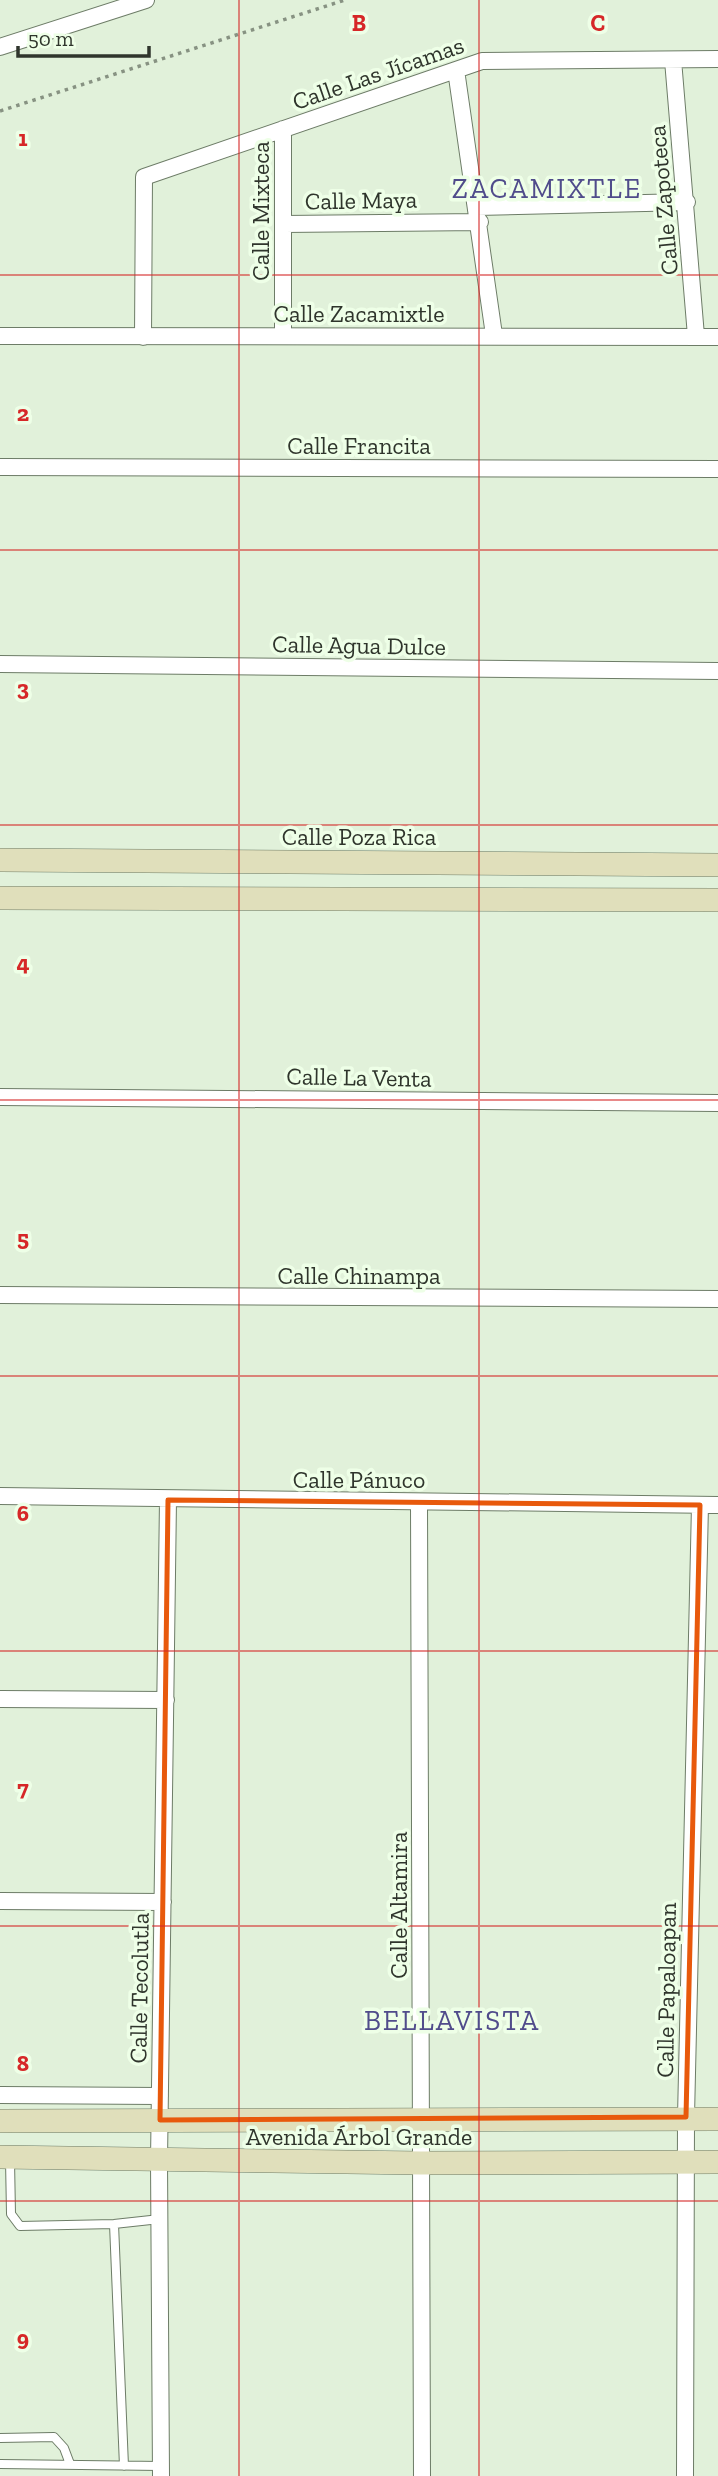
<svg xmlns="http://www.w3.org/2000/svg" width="718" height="2476" viewBox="0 0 718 2476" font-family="'Zilla Slab',serif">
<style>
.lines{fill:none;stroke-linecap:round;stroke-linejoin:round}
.lane-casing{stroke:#6d7c67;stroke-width:10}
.street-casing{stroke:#6d7c67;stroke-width:18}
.secondary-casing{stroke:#6d7c67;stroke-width:24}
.path{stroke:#879282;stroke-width:3.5;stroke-dasharray:3.5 5;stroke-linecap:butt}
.lane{stroke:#fff;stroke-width:8}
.street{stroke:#fff;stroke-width:16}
.secondary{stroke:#e0dfbb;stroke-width:23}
.marked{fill:none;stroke:#e8590c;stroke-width:5;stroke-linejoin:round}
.grid{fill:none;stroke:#d62828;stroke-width:2;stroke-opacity:0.55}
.labels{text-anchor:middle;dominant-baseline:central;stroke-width:7;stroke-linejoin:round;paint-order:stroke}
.street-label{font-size:24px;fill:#2f352c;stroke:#eeffe7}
.quarter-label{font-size:28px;letter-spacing:2px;fill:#504c8b;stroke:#eeffe7}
.grid-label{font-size:23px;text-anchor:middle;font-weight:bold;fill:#d62828;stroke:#eeffe7;stroke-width:7;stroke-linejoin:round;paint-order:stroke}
</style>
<rect width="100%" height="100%" fill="#e1f1da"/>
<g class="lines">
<g class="lane-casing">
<path id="lane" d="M10,2160L11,2214L20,2226L114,2224L160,2219
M114,2224L124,2466
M0,2438L54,2437L64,2448L70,2464
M0,2464L161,2466"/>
</g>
<g class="street-casing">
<path id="street" d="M0,47L146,0
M673,60L696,336
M456,70L494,335
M283,129V335
M477,207L687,202
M284,224L480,222
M0,336L718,337
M143,337L144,177L482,61L718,59
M0,467L718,469
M0,664L718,671
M0,1097L718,1103
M0,1295L718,1299
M0,1496L718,1505
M419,1502L422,2476
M0,1699L166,1700
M0,1901L163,1902
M0,2095L160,2096
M161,2476L159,2161L168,1500
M685,2476L686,2117L700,1505"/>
</g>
<g class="secondary-casing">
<path id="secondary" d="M0,860L718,865
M0,898L718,900
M0,2121L718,2119
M0,2157L420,2163L718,2162"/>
</g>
<path class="path" d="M0,111L345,0"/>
<use href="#lane" class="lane"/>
<use href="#street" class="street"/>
<use href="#secondary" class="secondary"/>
</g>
<path class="marked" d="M168,1500L700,1505L686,2117L160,2120Z"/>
<path class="grid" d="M239,0V2476M479,0V2476M0,275H718M0,550H718M0,825H718M0,1100H718M0,1376H718M0,1651H718M0,1926H718M0,2201H718"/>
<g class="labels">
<g class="street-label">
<text transform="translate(378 73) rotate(-19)">Calle Las Jícamas</text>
<text transform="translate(361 200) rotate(-1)">Calle Maya</text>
<text transform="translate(663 200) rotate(-95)">Calle Zapoteca</text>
<text transform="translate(260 211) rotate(-90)">Calle Mixteca</text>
<text x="359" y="313">Calle Zacamixtle</text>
<text x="359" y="445">Calle Francita</text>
<text transform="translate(359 645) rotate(1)">Calle Agua Dulce</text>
<text x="359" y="836">Calle Poza Rica</text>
<text transform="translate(359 1077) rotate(1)">Calle La Venta</text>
<text x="359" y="1275">Calle Chinampa</text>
<text x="359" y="1479">Calle Pánuco</text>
<text transform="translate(398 1905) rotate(-90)">Calle Altamira</text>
<text transform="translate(139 1988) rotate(-89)">Calle Tecolutla</text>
<text transform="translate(666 1990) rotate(-89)">Calle Papaloapan</text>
<text x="359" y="2136">Avenida Árbol Grande</text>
</g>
<g class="quarter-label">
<text x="547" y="188">ZACAMIXTLE</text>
<text x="452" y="2020">BELLAVISTA</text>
</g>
</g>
<g class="grid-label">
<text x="359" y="31">B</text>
<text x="598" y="31">C</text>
<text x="23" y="146">1</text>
<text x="23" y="421">2</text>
<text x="23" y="696">3</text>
<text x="23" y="971">4</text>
<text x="23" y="1246">5</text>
<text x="23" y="1521">6</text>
<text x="23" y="1796">7</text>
<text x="23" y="2071">8</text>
<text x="23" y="2346">9</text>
</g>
<path d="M18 46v10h131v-10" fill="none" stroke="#2f352c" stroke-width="3.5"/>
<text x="28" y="46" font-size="21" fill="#2f352c" stroke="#eeffe7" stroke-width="5" paint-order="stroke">50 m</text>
</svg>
